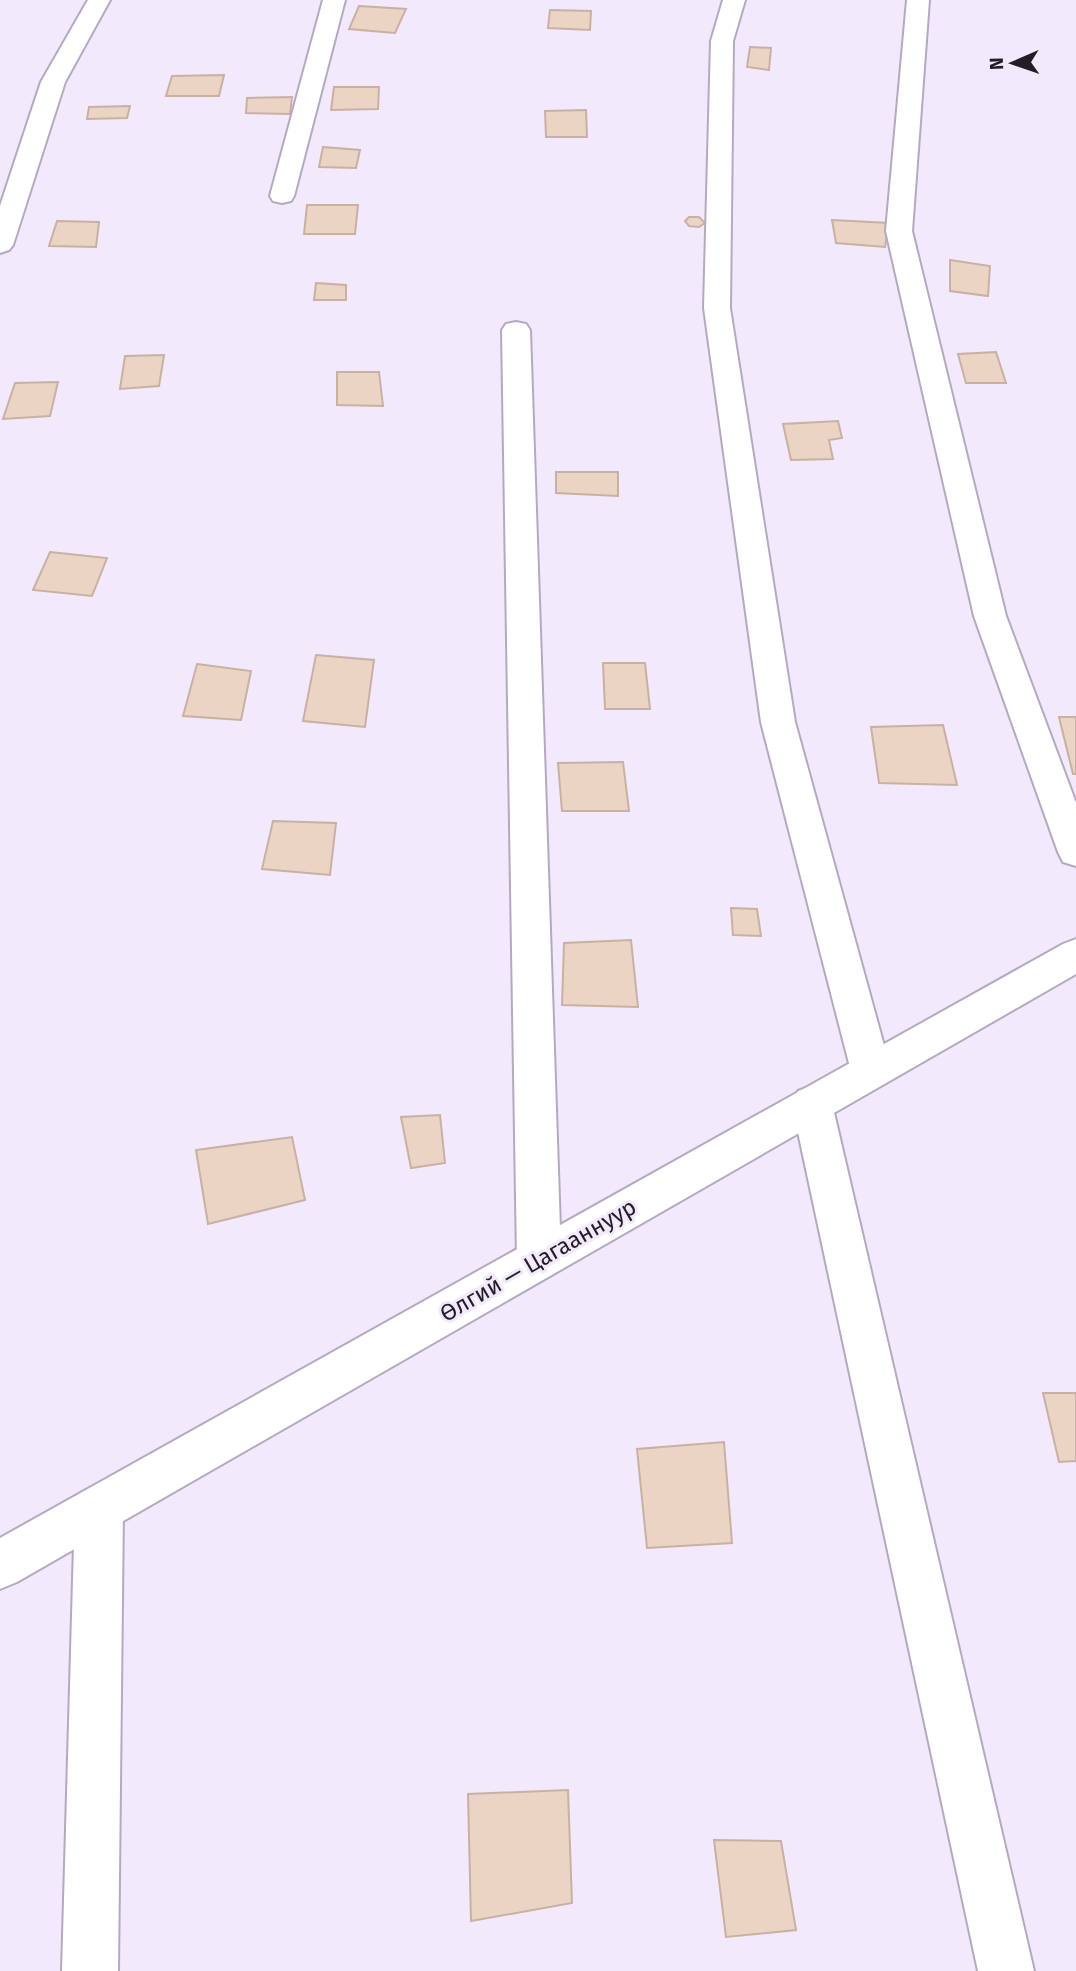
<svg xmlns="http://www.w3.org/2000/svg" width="1076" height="1971" viewBox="0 0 1076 1971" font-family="'Fira Sans',sans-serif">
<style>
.building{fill:#ecd4c4;stroke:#c8b1a2;stroke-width:2}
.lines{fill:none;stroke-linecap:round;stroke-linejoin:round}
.minor-casing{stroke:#b5a9c0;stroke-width:4}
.highway-casing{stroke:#b5a9c0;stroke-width:4}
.minor{fill:#fff;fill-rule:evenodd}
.highway{fill:#fff;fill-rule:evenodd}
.labels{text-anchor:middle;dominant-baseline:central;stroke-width:6;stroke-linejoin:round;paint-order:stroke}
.street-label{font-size:23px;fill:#221d26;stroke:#f3e9fc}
</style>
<rect width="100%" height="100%" fill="#f3e9fc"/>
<path class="building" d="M359,6L406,9L395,33L349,29Z
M550,10L591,11L590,30L548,28Z
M750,47L771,48L769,70L747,67Z
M224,75L219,96H166L172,76Z
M334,87H379L378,109L331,110Z
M292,97L290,114L246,113L247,98Z
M130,106L127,118L87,119L89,107Z
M586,110L587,137H546L545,111Z
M323,147L360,150L356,168L319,167Z
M307,205H358L355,234H304Z
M689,217H699L705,223L699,227L689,226L685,221Z
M832,220L889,223L885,247L836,243Z
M57,221L99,222L96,247L49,246Z
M950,260L990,266L988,296L950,291Z
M316,283L346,285V300H314Z
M996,352L1006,383H966L958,354Z
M164,355L159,386L120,389L125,356Z
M337,372H379L383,406L337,405Z
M58,382L50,416L3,419L15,383Z
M838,421L842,438L829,440L833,459L791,460L783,424Z
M556,472H618V496L556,493Z
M50,552L107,558L92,596L33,590Z
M316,655L374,660L365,727L303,721Z
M603,663H645L650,709H605Z
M197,664L251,671L241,720L183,716Z
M1059,717H1076V774H1073Z
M943,725L957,785L879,783L871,727Z
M623,762L629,811H562L558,763Z
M273,821L336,823L330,875L262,869Z
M731,908L757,909L761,936L733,935Z
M631,940L638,1007L562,1005L564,943Z
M440,1115L445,1163L411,1168L401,1117Z
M292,1137L305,1200L208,1224L196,1150Z
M1043,1393H1076V1461L1059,1462Z
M724,1442L732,1543L647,1548L637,1449Z
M568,1790L572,1903L471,1921L468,1794Z
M714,1840L781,1841L796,1930L726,1937Z"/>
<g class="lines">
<g class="minor-casing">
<path id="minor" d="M88,0H110L65,82L13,245L9,250L0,253V206L41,82Z
M323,0H345L294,196L291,201L282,203L273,201L270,196Z
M723,0H745L733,41L730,308L795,722L891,1071L885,1083L871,1088L857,1083L851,1071L761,722L704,308L711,41Z
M907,0H929L912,231L1006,616L1076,803V866L1063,862L1058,852L974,616L886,231Z
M516,322L526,324L530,330L561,1259L554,1273L539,1279L524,1273L517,1259L502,330L506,324Z
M812,1086L826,1091L832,1104L1034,1971H978L792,1104L798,1091Z
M99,1485L116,1492L123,1509L118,1971H62L75,1509L82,1492Z"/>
</g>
<g class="highway-casing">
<path id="highway" d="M1076,939V974L17,1582L0,1589V1538L1063,944Z"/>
</g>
<use href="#minor" class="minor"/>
<use href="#highway" class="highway"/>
</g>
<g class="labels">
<g class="street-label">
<text transform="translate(538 1260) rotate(-30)">Өлгий — Цагааннуур</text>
</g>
</g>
<g transform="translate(1013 63) rotate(268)" stroke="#f3e9fc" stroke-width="5" paint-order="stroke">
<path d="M0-5L12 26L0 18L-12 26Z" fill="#221d26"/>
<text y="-10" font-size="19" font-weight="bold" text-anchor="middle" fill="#221d26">N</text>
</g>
</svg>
